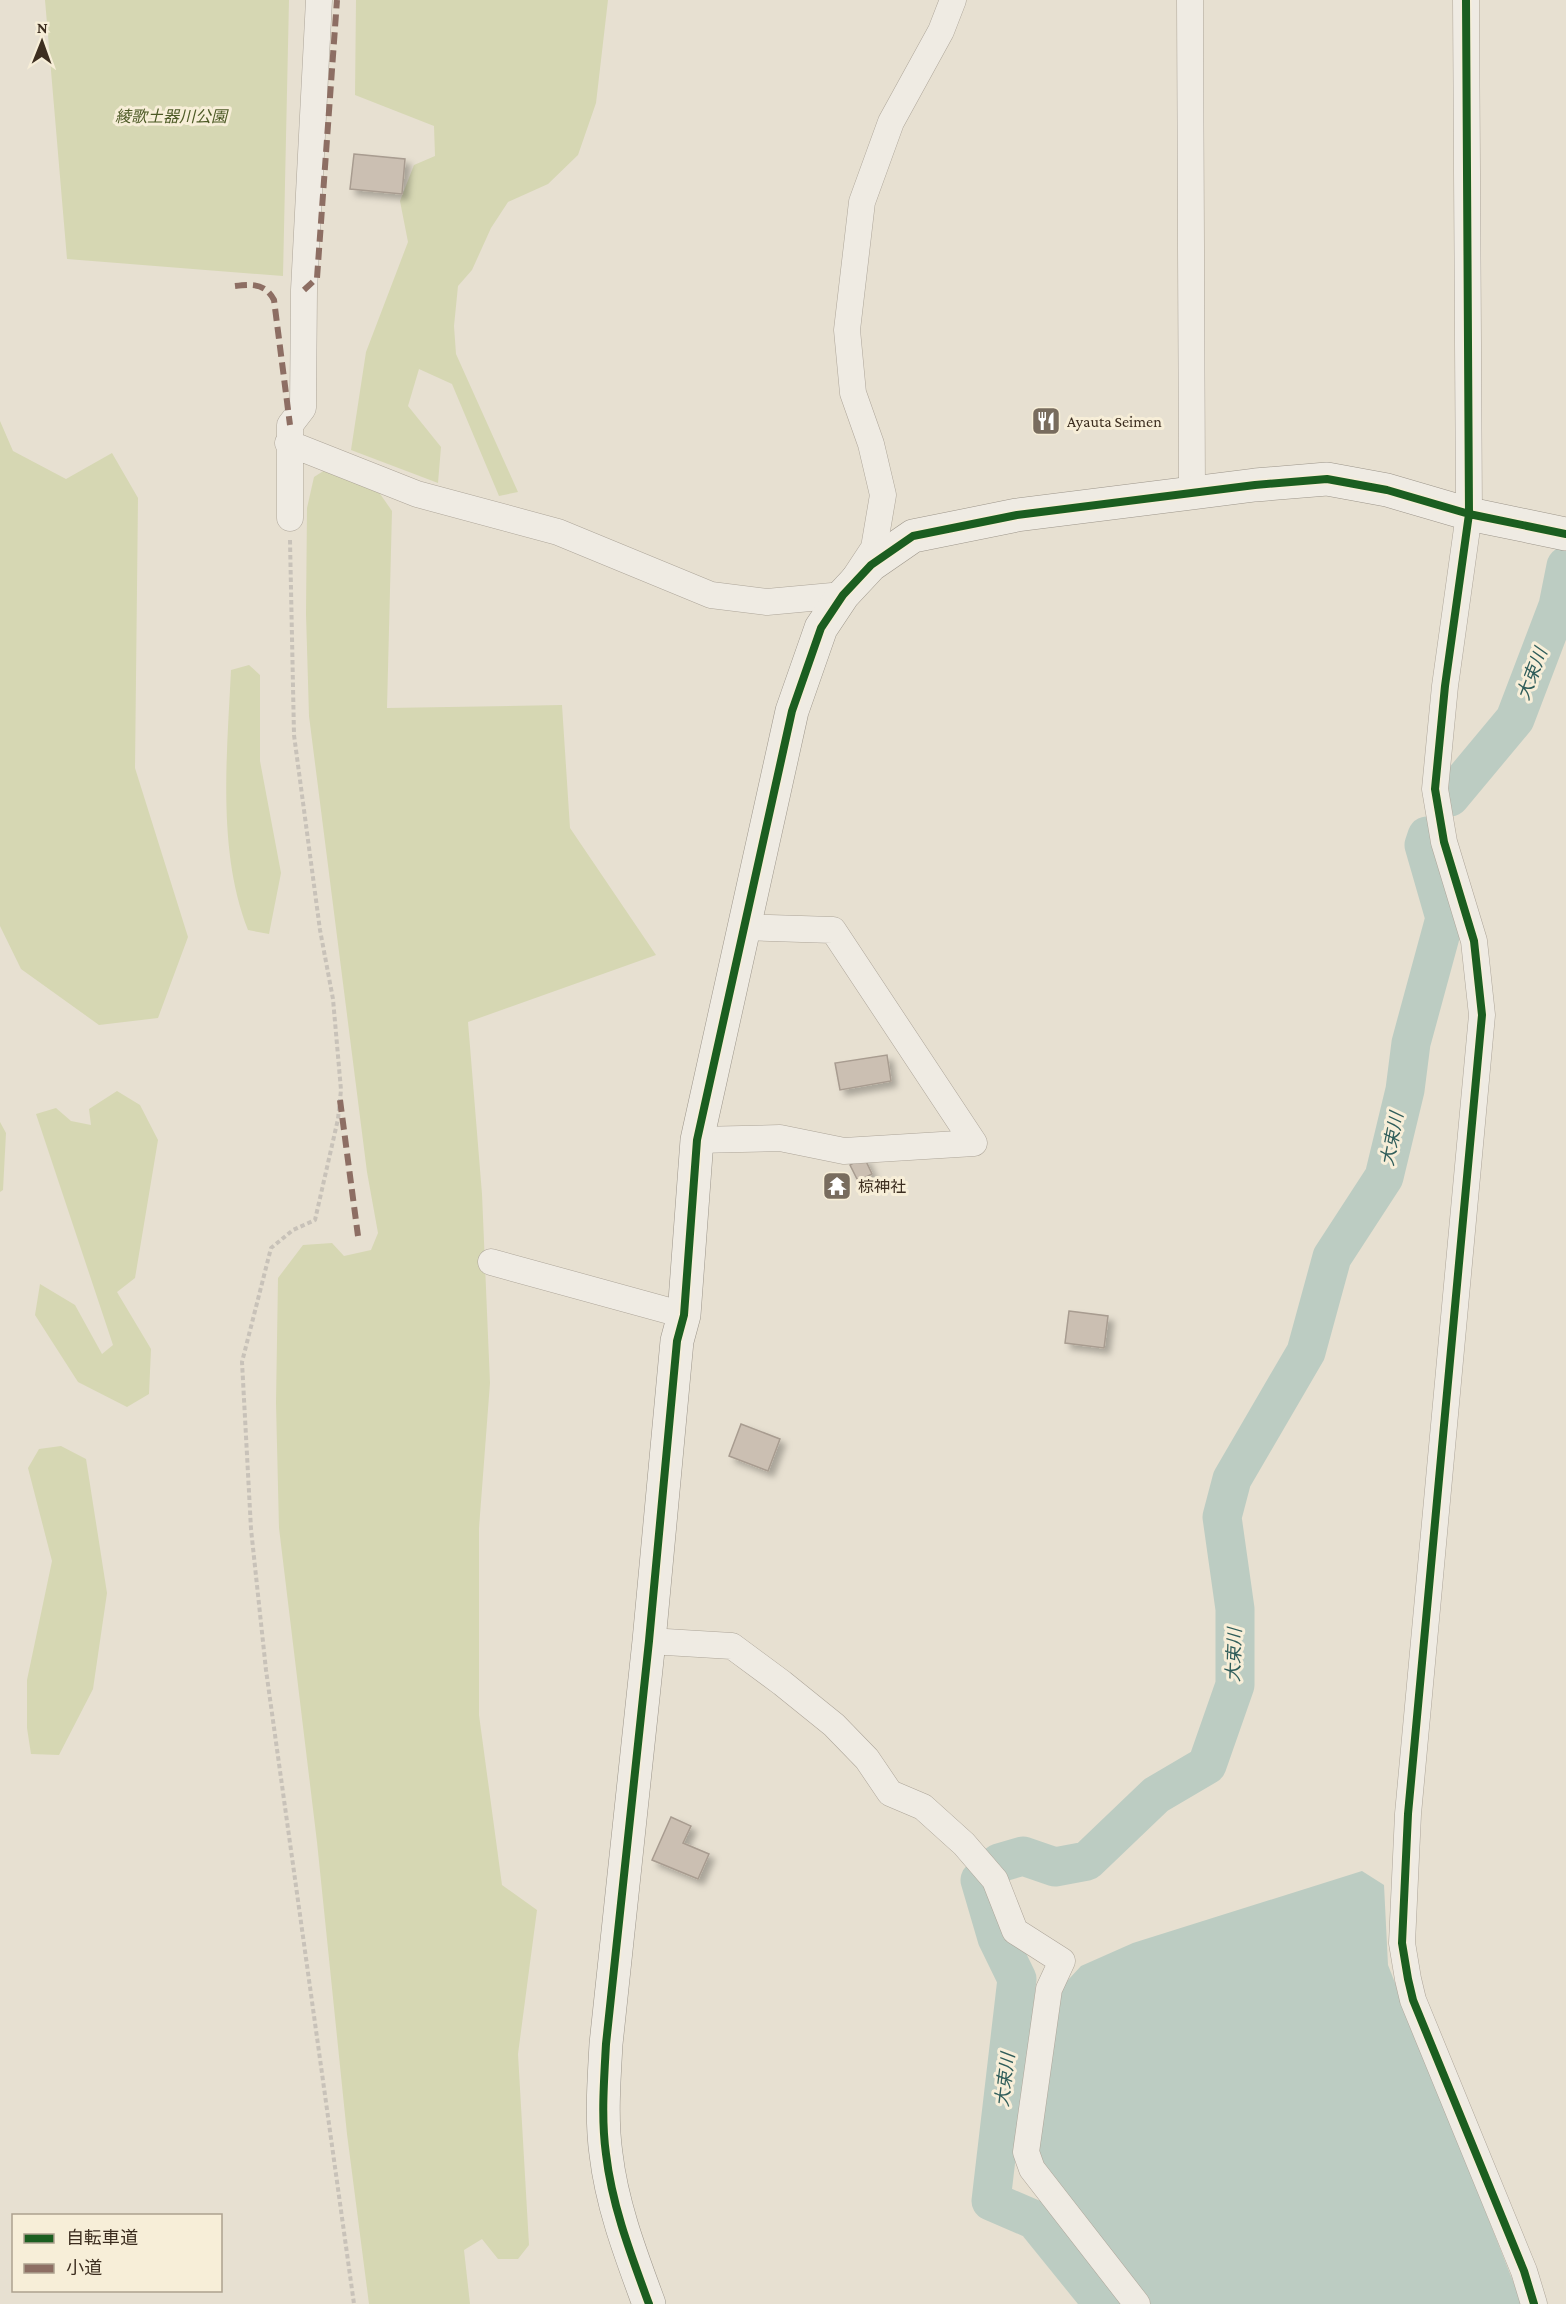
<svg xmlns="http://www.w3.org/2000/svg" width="1566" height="2304" viewBox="0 0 1566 2304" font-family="'Crimson Pro','Noto Sans JP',serif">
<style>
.green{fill:#d6d7b3}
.water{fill:#bcccc2}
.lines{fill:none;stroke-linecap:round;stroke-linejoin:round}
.river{stroke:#bcccc2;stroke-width:39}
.building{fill:#cbbfb2;stroke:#a89c90;stroke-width:1.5;filter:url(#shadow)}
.street-casing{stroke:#ada599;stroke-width:27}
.secondary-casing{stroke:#9c958a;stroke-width:34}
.path{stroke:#c8c2b9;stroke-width:4;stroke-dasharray:4.5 3;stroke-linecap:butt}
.street{stroke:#efebe3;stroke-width:26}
.secondary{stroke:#efebe3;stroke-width:33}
.quiet{stroke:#8d6e63;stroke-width:6;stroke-dasharray:12 6;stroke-linecap:butt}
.cycleway-casing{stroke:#f7eed8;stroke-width:11}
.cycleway{stroke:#1b5e20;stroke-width:8}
.labels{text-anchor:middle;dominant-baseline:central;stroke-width:6;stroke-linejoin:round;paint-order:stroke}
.park-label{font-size:16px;font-style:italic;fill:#4d5a26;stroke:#f7eed8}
.poi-label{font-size:16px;fill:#3d2e20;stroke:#f7eed8;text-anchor:start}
.water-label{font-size:18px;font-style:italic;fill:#2f5d5a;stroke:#f7eed8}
</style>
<defs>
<filter id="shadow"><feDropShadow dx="5.5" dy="5.5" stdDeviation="3" flood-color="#0004"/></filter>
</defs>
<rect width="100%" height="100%" fill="#e7e0d1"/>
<path class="green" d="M45,0H289L283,276L67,259Z
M356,0H608L596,103L578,155L548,184L508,202L491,228L472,270L458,286L454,326L456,354L518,492L499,496L452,384L419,369L408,406L441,447L438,483L351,450L366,352L408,242L400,201L414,165L435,156L434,126L355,95Z
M0,421L13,451L66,479L112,453L138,498L135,768L188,937L158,1018L99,1025L21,969L0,926Z
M328,468L376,488L392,511L387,708L562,705L570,828L656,955L468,1022L482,1194L490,1383L479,1528V1715L502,1885L537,1910L518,2054L529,2245L518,2259H498L482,2239L464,2250L470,2304H369L347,2134L317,1842L279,1528L276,1403L278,1278L303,1245L332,1243L344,1256L371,1250L378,1233L367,1172L309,716L306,614L307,508L314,477Z
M249,665L260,675V761L281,873L269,934L248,930C217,851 227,755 231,670Z
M117,1091L140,1105L158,1140L135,1278L117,1292L151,1349L149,1394L127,1407L78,1382L35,1315L40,1284L75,1305L102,1354L113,1345L36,1114L56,1108L71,1121L91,1125L89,1109Z
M0,1122L6,1133L3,1190L0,1192Z
M61,1446L86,1459L107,1593L93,1689L59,1755L31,1754L27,1728V1680L52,1561L28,1468L39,1449Z"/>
<path class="water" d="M1362,1871L1384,1885L1388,1965L1522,2304H1148L1031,2148L1056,1993L1081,1966L1133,1943Z"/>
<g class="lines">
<path class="river" d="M1450,797L1515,719L1558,606L1566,566
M1103,2304L1035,2220L991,2201L1017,1979L997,1938L980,1880L999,1863L1023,1856L1055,1867L1087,1861L1156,1795L1207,1765L1235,1685V1609L1222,1517L1232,1479L1306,1352L1332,1257L1384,1177L1405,1090L1411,1043L1445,918L1424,845L1427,836"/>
</g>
<path class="building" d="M354,154L405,159L402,194L350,189Z
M887,1055L891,1081L840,1090L835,1063Z
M864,1157L872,1174L858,1181L850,1165Z
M1069,1311L1108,1316L1104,1348L1065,1343Z
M741,1424L780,1439L768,1471L729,1456Z
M671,1817L691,1826L683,1843L709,1854L698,1879L652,1860Z"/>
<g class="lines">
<g class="street-casing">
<path id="street" d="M1190,0L1192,493
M1466,0L1469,514L1445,686L1435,789L1444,842L1474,941L1482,1015L1408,1814L1402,1943L1408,1979L1413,2000L1524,2271L1534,2304
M288,443L417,494L558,532L711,595L767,602L843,595L874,548L883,495L871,444L853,393L847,330L862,202L891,122L941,31L953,0
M290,518V425L303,408L304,290L319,0
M697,1140L780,1138L844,1151L974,1143L833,930L743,927
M491,1262L684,1315
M649,1641L732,1646L782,1683L834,1725L867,1759L890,1793L923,1807L964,1844L995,1880L1015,1931L1062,1961L1049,1989L1026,2152L1032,2169L1137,2304"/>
</g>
<g class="secondary-casing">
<path id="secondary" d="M649,2304C631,2255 612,2206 606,2154C601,2118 604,2081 606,2044L649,1641L677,1341L684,1315L697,1140L792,711L821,628L843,595L871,565L913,536L1017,515L1255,485L1327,479L1387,490L1469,514L1566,534"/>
</g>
<path class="path" d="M290,540L294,735L320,930L333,999L341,1090L338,1119L315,1220L293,1230L271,1248L242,1362L251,1529L266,1670L354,2304"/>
<use href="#street" class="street"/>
<use href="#secondary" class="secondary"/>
<path class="quiet" d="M235,286C252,284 265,283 274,300L290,425
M304,290L317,278L337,0
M340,1100L358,1236"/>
<g class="cycleway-casing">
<path id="cycleway" d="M1466,0L1469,514L1445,686L1435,789L1444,842L1474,941L1482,1015L1408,1814L1402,1943L1408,1979L1413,2000L1524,2271L1534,2304
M649,2304C631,2255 612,2206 606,2154C601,2118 604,2081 606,2044L649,1641L677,1341L684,1315L697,1140L792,711L821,628L843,595L871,565L913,536L1017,515L1255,485L1327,479L1387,490L1469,514L1566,534"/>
</g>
<use href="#cycleway" class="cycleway"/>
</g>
<defs>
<g id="restaurant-square" transform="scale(1.5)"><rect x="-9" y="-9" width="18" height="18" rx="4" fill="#786c5e" stroke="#f7eed8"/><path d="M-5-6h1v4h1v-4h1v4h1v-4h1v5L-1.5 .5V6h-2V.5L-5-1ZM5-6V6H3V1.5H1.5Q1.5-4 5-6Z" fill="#fff"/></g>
<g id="temple-square" transform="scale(1.5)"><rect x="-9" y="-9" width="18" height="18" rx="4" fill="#786c5e" stroke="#f7eed8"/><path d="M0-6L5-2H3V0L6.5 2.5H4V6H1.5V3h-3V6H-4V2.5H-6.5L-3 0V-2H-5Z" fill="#fff"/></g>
</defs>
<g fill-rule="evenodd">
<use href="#restaurant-square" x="1046" y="421"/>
<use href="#temple-square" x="837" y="1186"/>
</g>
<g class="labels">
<g class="park-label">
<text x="171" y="116">綾歌土器川公園</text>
</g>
<g class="poi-label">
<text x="1067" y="421">Ayauta Seimen</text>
<text x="858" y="1186">椋神社</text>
</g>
<g class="water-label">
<text transform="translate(1532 674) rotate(-69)">大束川</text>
<text transform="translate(1392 1139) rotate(-79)">大束川</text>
<text transform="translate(1234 1655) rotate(-88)">大束川</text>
<text transform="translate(1005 2080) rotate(-83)">大束川</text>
</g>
</g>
<rect x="12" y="2214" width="210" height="78" fill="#f7eed8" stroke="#ada18e" stroke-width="1.5"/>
<rect x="24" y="2234" width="30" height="9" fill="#1b5e20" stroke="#ada18e" stroke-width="1.5"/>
<text x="66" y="2244" font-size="18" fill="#3d2e20">自転車道</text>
<rect x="24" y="2264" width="30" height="9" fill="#8d6e63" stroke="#ada18e" stroke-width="1.5"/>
<text x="66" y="2274" font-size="18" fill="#3d2e20">小道</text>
<g transform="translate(42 42) rotate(1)" stroke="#f7eed8" stroke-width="4.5" paint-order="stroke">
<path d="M0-4.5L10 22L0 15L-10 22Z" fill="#3d2e20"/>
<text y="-9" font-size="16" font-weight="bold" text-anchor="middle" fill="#3d2e20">N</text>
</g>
</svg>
